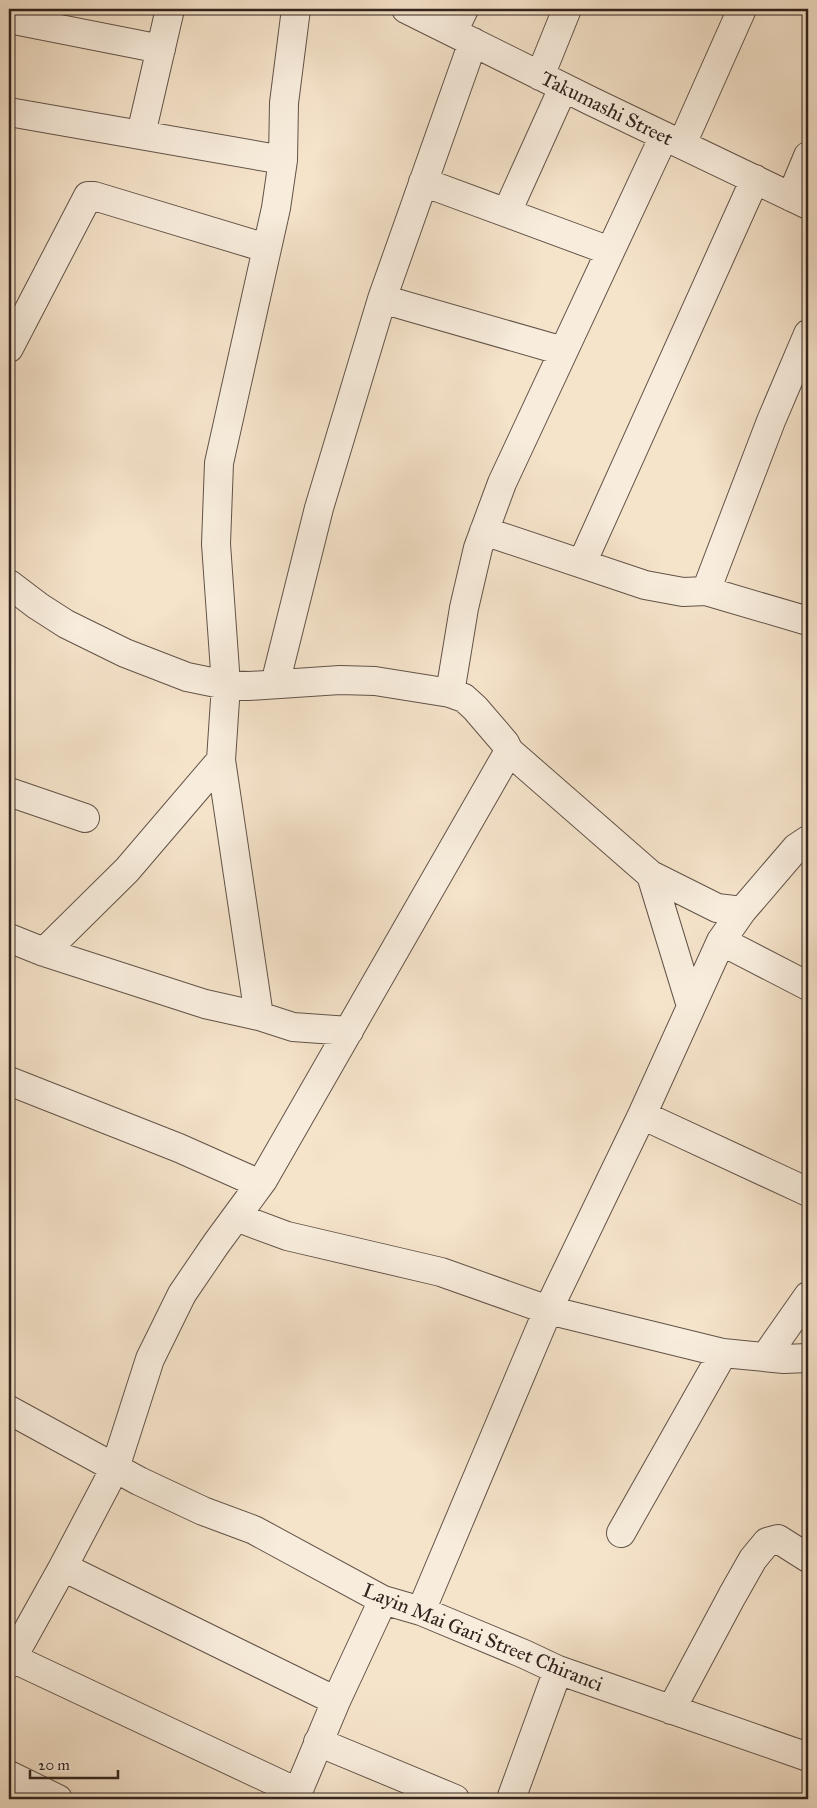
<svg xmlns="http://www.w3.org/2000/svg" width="817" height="1808" viewBox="0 0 817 1808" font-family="'IM FELL Great Primer',serif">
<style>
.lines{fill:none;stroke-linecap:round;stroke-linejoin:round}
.minor-casing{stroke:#625348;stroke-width:30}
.minor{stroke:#f8eddd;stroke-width:28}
.labels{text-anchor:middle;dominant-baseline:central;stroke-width:4.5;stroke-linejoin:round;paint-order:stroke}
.street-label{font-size:20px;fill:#31231d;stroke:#f8eddd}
</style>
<rect width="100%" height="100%" fill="#f5e3ca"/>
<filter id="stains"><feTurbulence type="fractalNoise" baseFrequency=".004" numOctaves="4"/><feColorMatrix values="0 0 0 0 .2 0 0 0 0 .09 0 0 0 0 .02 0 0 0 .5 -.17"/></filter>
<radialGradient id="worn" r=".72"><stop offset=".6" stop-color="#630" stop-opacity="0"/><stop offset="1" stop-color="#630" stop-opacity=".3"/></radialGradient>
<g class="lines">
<g class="minor-casing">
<path id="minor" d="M406,9L591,101L808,205
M9,19L161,49
M453,32L464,9
M540,76L567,9
M9,112L283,160
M141,134L170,9
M682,144L742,9
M423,182L610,251
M791,197L808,156
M507,212L563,88
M382,299L563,351
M9,348L88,196H94L266,248
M484,531L645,585L683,592L706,591L808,621
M582,563L755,179
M9,584L38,606L66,624L125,653L187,677L226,685L249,686L340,680L375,681L450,693L464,698L475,708L505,743L509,751L651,875L717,908L742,911
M706,591L771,421L808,334
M275,684L319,508L382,299L473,42
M450,693L464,608L478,548L502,483L664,136
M9,792L85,818
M651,875L691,1006
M9,938L44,952L205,1004L259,1016L293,1027L349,1031
M721,941L808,986
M44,952L127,870L221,760
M259,1016L221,760L226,685L216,544L219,463L276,208L283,160L284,103L296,9
M9,1081L179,1148L260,1184
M642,1115L808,1192
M236,1217L287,1236L441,1272L548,1310L723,1353L784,1359L808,1358
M766,1356L808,1296
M9,1410L139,1481L203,1511L254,1530L383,1600L421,1611L524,1654L558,1670L808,1757
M621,1533L723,1353
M63,1567L336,1701
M421,1611L548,1310L642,1115L721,941L742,911L796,848L808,840
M12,1658L297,1792
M9,1664L63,1567L115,1468L150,1359L182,1294L216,1244L263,1180L509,751
M671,1710L732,1596L753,1559L767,1542L778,1539L808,1558
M318,1742L455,1799
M9,1775L58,1799
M295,1799L336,1701L383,1600
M511,1799L558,1670"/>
</g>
<use href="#minor" class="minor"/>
</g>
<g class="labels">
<g class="street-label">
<text transform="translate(607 108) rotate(26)">Takumashi Street</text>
<text transform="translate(483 1637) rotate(22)">Layin Mai Gari Street Chiranci</text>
</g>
</g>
<rect width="817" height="1808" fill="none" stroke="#f5e3ca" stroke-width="30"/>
<rect x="10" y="10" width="797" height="1788" fill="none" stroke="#31231d" stroke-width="2.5"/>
<rect x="15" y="15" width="787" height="1778" fill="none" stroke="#31231d"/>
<path d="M30 1770v8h88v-8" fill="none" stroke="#31231d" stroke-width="2.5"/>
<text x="38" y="1770" font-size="15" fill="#31231d" stroke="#f8eddd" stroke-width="4" paint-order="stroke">20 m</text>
<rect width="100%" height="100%" filter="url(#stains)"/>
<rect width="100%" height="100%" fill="url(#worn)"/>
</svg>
